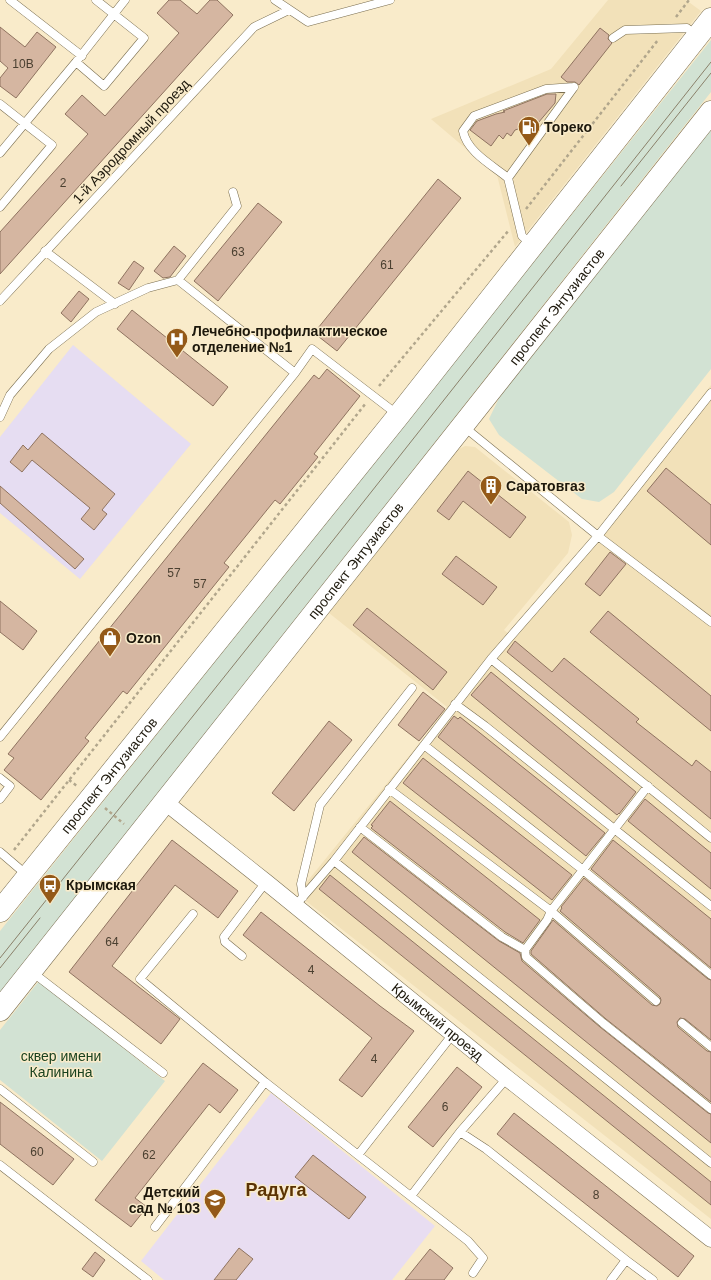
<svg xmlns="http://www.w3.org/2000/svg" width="711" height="1280" viewBox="0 0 711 1280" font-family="Helvetica,sans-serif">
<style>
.built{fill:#f2e1b9}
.education{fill:#e8ddf1}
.medical{fill:#e6ddf2}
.green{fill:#d2e2d3}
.building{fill:#d5b6a1;stroke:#8f7360}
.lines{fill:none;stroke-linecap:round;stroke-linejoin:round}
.service-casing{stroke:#7a6e50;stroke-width:9}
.minor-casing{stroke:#7a6e50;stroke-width:17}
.secondary-casing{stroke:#7a6e50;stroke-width:23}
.path{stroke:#b1a68c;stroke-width:2.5;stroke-dasharray:3 3;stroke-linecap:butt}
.service{stroke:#fff;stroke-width:8}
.minor{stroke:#fff;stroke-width:16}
.secondary{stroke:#fff;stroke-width:22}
.tram{stroke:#8a806a;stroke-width:1}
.labels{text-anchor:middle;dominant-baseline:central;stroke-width:3;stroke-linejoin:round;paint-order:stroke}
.number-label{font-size:12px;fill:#4b4031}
.poi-label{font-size:14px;font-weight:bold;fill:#1d180c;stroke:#f9ebca;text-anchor:start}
.street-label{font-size:14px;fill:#1d180c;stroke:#f9ebca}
.park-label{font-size:14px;fill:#1a421f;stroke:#f9ebca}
.district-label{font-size:18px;font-weight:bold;fill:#5b3304;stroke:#f9ebca}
</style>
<rect width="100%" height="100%" fill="#f9ebca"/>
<path class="built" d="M608,0H686L701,11L515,247L497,175L431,119L551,69Z
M711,385V1219L297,894L422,740L447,707L329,613L457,450L465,446L475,447L569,522L572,535L568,553L504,630L515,639Z"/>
<path class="education" d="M271,1093L435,1226L392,1280H164L141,1261Z"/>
<path class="medical" d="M73,345L191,444L80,579L0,513V437Z"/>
<path class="green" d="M711,40V92L0,994V931Z
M711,130V369L614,492L599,502L582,499L499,435L489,419L499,398Z
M39,981L165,1081L102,1161L0,1080V1030Z"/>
<path class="building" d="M169,0H180L197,14L210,0H217L233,15L0,274V232L88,134L65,114L82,95L105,116L179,33L157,13Z
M0,27L25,47L37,32L56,47L16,98L0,86V78L8,68L0,61Z
M600,28L609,35L608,39L612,43L579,85L575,82H567L561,77Z
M547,94H556L555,103L538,123L515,130L511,136L507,133L503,139L499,135L491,146L470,130L477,121L496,114L505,112L503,111Z
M438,179L461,198L337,351L314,333Z
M258,203L282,222L218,301L194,281Z
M174,246L186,256L170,277L163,278L154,271Z
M134,261L144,268L129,290L118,283Z
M79,291L89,299L71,322L61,313Z
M132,310L228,387L213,406L117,329Z
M327,369L360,396L314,454L318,457L280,504L275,500L224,563L229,567L127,694L123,691L85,738L89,741L41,800L4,770L14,758L8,754L314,375L319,379Z
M42,433L115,494L102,510L107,514L94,530L81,519L90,508L32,460L22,472L10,462L23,445L28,450Z
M666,468L711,505V545L647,491Z
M468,471L526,517L510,538L463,501L449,520L437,511Z
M0,486L84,559L75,569L0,503Z
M610,552L626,564L600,596L585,584Z
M456,556L497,587L483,605L442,574Z
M0,601L37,631L23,650L0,632Z
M367,608L447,672L433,690L353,625Z
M608,611L711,696V731L590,632Z
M515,641L552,672L564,658L639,719L636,722L692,766L696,760L711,772V819L507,652Z
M491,672L636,792L619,814V813L617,815L471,695Z
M423,692L445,709L419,741L398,725Z
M454,716L458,719L460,717L605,833L586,856L438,737Z
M329,721L352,740L294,811L272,793Z
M423,758L572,875L552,900L403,783Z
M645,799L711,853V889L628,821Z
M390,801L540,920L523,943L505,932L371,828L373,826L371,825Z
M364,837L499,941L520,953L522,961L600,1027L708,1113L711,1114V1143L352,852Z
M172,840L238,891L218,918L175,885L112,966L180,1019L161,1044L69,972Z
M613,840L711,919V968L591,869Z
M330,875L711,1182V1205L319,889Z
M584,878L708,979L711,980V1040L685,1019L680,1018L677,1022L678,1027L707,1051L711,1052V1102L606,1019L531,954V951L553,920L652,1005L657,1006L660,1004L661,1000L660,997L560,911L562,908L561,907Z
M261,912L380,1006L414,1031L362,1097L339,1080L372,1038L243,935Z
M203,1063L238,1090L220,1113L209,1104L135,1198L147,1207L131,1227L95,1200Z
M457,1067L482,1087L433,1147L408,1127Z
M0,1102L74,1159L53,1185L0,1144Z
M514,1113L694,1256L678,1277L497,1134Z
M313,1155L366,1197L349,1219L295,1177Z
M239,1248L253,1259L236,1280H214Z
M430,1249L453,1268L444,1280H405Z
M95,1252L105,1260L93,1277L82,1269Z"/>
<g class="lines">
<g class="service-casing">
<path id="service" d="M10,0L82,56
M275,0L308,22L390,0
M613,38L625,30L687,28L697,36
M76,62L104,86L144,38L96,0
M0,104L52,145L0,207
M0,153L76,62L125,0
M508,178C492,165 467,152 463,131L474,116L546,89L574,87
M233,192L237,206L178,280L295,373
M532,245L522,236L508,178L574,87
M45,251L115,304
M0,301L254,27L289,10
M711,393L598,536L711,622
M0,417L10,395L49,349L96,312L148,288L178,280
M463,426L598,536L491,659L711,838
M455,704L485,726L711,906
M0,737L295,373L312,349L398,415
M424,745L583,870L711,975
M0,778L10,786L0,799
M648,786L551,911L547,920L525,950L526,957L603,1023L711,1109
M389,789L551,911L656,1001
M360,827L502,937L525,950
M0,852L28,876
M334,861L711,1163
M303,897L301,884L320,805L412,688
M295,906L334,861L491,659
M193,914L140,979L265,1082
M242,956L225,942L224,937L266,882
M32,972L163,1073
M682,1023L711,1047
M0,1089L93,1162
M460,1132L486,1149L626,1260
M358,1155L468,1241L483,1258L473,1273
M0,1165L148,1280
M411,1196L460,1132L507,1078
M155,1227L265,1082L358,1155L453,1034
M611,1280L626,1260L653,1280"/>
</g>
<g class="minor-casing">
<g id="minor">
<path id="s1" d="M165,802L266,882L507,1078L711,1239"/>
</g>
</g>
<g class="secondary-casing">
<g id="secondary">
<path id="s2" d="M0,911L399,415L711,19"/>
<path id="s3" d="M0,1010L711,112"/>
</g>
</g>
<path class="path" d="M676,17L689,0
M526,209L658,40
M379,386L509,230
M69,780L77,786
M105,808L124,824
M14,850L366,403"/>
<use href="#service" class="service"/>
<use href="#minor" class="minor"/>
<use href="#secondary" class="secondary"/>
<path class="tram" d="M621,186L711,73
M0,958L323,553L711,62
M0,968L40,918"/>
</g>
<defs>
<g id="fuel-pin" transform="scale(1.15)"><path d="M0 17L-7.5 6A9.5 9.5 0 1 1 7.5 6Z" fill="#945918" stroke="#f9ebca"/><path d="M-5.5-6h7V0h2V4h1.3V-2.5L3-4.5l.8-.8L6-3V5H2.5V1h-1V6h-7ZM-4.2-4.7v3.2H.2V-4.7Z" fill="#fff"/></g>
<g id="hospital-pin" transform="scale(1.15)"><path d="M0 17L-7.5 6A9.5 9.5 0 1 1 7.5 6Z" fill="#945918" stroke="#f9ebca"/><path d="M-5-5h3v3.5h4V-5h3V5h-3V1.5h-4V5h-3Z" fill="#fff"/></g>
<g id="building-pin" transform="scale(1.15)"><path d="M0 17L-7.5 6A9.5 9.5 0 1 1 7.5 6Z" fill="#945918" stroke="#f9ebca"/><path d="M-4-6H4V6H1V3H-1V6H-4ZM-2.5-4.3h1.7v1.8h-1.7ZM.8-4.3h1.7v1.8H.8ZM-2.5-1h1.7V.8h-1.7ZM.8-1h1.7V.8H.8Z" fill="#fff"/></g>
<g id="shop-pin" transform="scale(1.15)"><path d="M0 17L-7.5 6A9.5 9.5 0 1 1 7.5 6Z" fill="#945918" stroke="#f9ebca"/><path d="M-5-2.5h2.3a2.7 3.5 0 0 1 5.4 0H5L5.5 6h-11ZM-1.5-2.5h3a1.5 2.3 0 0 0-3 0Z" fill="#fff"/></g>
<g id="bus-pin" transform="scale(1.15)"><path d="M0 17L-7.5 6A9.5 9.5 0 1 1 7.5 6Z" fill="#945918" stroke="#f9ebca"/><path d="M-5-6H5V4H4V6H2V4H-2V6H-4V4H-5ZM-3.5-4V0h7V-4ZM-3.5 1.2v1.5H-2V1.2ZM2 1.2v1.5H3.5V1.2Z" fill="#fff"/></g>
<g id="school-pin" transform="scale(1.15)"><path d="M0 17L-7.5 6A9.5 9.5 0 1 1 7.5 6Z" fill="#945918" stroke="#f9ebca"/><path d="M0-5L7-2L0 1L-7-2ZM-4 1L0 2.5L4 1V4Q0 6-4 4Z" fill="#fff"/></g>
</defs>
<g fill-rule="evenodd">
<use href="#fuel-pin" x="529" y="127"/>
<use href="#hospital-pin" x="177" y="339"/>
<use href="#building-pin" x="491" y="486"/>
<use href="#shop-pin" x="110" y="638"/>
<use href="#bus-pin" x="50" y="885"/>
<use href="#school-pin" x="215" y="1200"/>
</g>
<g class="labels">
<g class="number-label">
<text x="23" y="64">10В</text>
<text x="63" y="183">2</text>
<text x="238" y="252">63</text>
<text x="387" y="265">61</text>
<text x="174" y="573">57</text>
<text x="200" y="584">57</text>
<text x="112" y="942">64</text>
<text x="311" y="970">4</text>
<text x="374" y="1059">4</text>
<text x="445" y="1107">6</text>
<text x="37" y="1152">60</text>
<text x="149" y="1155">62</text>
<text x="596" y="1195">8</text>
</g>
<g class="poi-label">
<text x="544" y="127">Тореко</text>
<text x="192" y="331">Лечебно-профилактическое<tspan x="192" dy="16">отделение №1</tspan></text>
<text x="506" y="486">Саратовгаз</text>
<text x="126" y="638">Ozon</text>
<text x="66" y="885">Крымская</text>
<text x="200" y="1192" text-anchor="end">Детский<tspan x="200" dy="16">сад № 103</tspan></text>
</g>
<g class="street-label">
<text transform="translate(131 141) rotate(-47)">1-й Аэродромный проезд</text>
<text stroke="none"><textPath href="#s3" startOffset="897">проспект Энтузиастов</textPath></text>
<text stroke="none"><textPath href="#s3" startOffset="573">проспект Энтузиастов</textPath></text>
<text stroke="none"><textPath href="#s2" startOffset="174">проспект Энтузиастов</textPath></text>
<text stroke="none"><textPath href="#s1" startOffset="350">Крымский проезд</textPath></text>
</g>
<g class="park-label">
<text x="61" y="1056">сквер имени<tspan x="61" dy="16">Калинина</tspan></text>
</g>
<g class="district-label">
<text x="276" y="1190">Радуга</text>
</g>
</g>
</svg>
